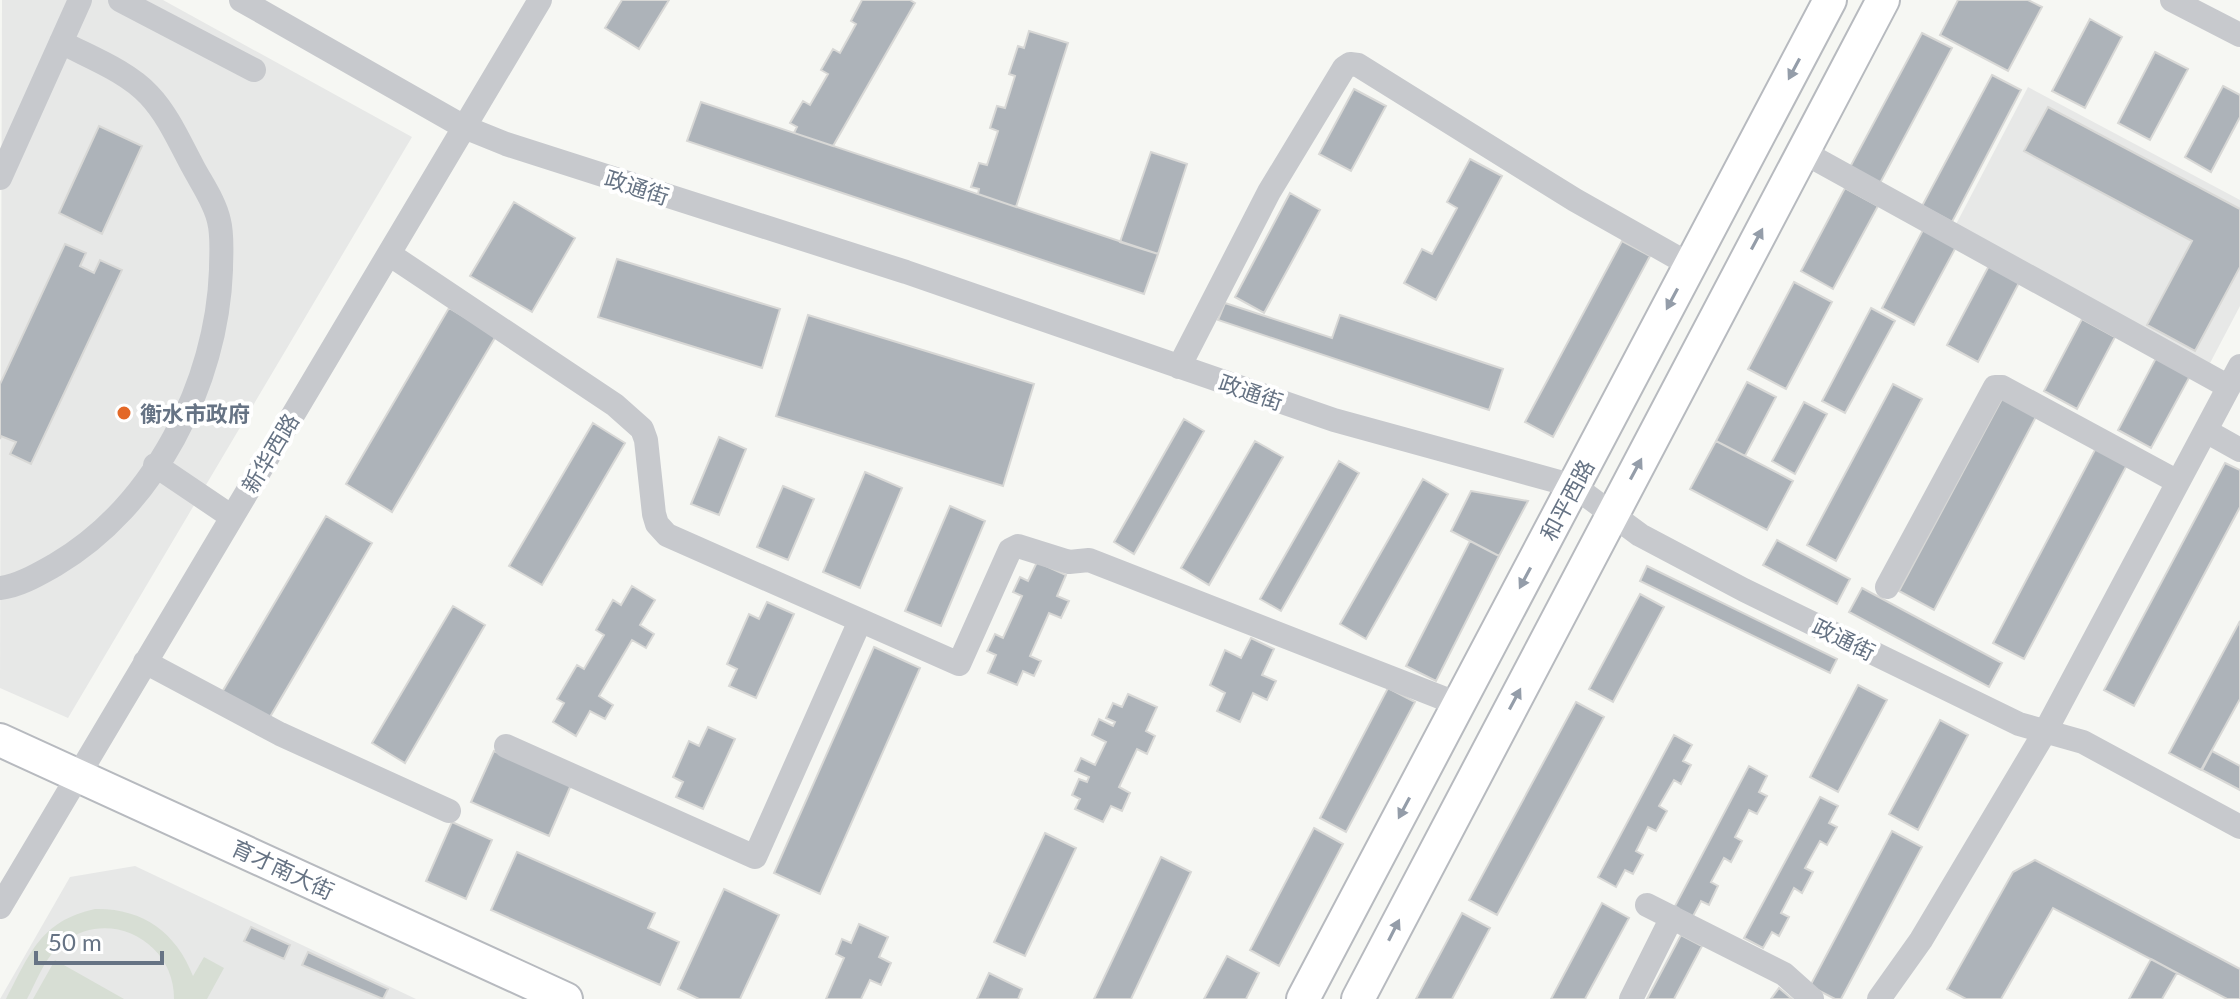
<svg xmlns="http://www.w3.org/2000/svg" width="2240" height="999" viewBox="0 0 2240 999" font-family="Lato,'Noto Sans SC',sans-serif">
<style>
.built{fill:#e7e8e7}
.pitch{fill:#d7ded4}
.building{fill:#adb3b9;stroke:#d8d8d6;stroke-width:2}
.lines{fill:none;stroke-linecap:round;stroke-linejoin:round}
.major-casing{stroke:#b7babf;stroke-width:36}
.minor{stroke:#c7c9cd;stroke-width:24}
.major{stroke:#fff;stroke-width:32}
.oneway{fill:#949da9}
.poi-dot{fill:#e36827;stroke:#fff;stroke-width:3}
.labels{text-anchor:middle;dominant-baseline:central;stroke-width:8;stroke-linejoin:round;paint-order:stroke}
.street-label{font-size:22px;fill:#667384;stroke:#fff}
.poi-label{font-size:22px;font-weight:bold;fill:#667384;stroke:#fff;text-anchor:start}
</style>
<rect width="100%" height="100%" fill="#f6f7f3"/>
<path class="built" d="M2,0H163L412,137L68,718L0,688Z
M2028,87L2240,200V306L2209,365L1953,230Z
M135,866L416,999H0L70,877Z"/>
<path class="pitch" d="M95,909C142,908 176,932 193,976L204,957L224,968L207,999H174C175,943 111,907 64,942C46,954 37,981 27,999H6C30,954 40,921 95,909Z
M55,960L124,999H33Z"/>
<path class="building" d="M622,0H669L639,49L605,28Z
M862,0H910L915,3L833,146L794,133L797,127L790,123L803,101L810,105L828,74L821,70L833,49L840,53L856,24L851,21Z
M1958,0H2028L2042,7L2008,71L1940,35Z
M2090,19L2122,37L2085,108L2052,91Z
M1029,31L1068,43L1016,207L978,194L979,189L971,187L979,163L987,165L998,131L990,128L997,106L1005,108L1015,76L1009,74L1018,46L1024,48Z
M1922,33L1952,48L1879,185L1849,169Z
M2155,52L2188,69L2150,140L2118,123Z
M1992,75L2021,90L1952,222L1922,206Z
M2223,86L2240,95V117L2211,172L2185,157Z
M1354,89L1386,106L1351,171L1319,154Z
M701,102L1158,254L1144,294L687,141Z
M2048,107L2240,209V267L2195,351L2147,325L2192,241L2024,151Z
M99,126L142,146L102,234L59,213Z
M1151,152L1187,164L1158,254L1120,242Z
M1470,159L1502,176L1436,300L1404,283L1422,249L1432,254L1457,208L1447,202Z
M1845,188L1878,206L1833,289L1801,271Z
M1290,193L1320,210L1264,313L1235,297Z
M514,202L575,238L532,312L470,276Z
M1923,230L1956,247L1914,325L1882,308Z
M1622,241L1650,256L1553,437L1525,422Z
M65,244L86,253L80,266L94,273L100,260L122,270L31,464L10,454L16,442L1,436L0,439V384Z
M617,259L780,309L762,368L598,317Z
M1991,262L2021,279L1978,362L1947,345Z
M1794,282L1832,302L1786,389L1748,369Z
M1225,303L1332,338L1340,315L1503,369L1489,410L1218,320Z
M449,308L496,336L392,512L346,484Z
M1871,308L1895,321L1845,413L1822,401Z
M808,315L1034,384L1003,486L776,416Z
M2082,319L2115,337L2077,409L2044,391Z
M2156,358L2190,376L2151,448L2118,430Z
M1747,382L1776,397L1745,456L1716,441Z
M1893,384L1922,399L1836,561L1807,545Z
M2003,397L2037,415L1934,610L1899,591Z
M1804,402L1827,414L1795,474L1772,461Z
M1184,419L1204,431L1134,554L1114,542Z
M593,423L625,443L542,585L509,566Z
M719,437L746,449L719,515L691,504Z
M1255,441L1283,457L1209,585L1181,568Z
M1716,441L1793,481L1767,530L1690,489Z
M2097,446L2128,463L2024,659L1993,643Z
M1339,461L1359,473L1281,611L1260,599Z
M2225,463L2240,470V507L2134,706L2104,690Z
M865,472L902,488L860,588L823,572Z
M1423,479L1448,494L1366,639L1340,624Z
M783,486L814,499L788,560L757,547Z
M1471,491L1528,501L1499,556L1451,531Z
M950,506L985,521L941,626L905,611Z
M326,516L372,543L267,722L221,694Z
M1777,540L1850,579L1837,604L1763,565Z
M1470,541L1499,556L1436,681L1406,666Z
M1037,562L1066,575L1057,596L1069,601L1061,618L1049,613L1030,656L1041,661L1034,676L1023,671L1017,685L988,673L996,655L987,651L995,634L1003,638L1022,596L1013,592L1020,577L1028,581Z
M1647,566L1837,659L1830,673L1640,581Z
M632,586L655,600L640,625L654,634L646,648L632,640L599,696L613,705L605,719L590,711L576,736L553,722L564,703L557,699L577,665L584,669L604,635L596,630L613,600L621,605Z
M1862,588L2002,663L1989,687L1849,612Z
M1640,594L1664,607L1613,702L1589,689Z
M767,602L794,614L756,698L729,686L737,669L727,664L749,614L759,619Z
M453,606L485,625L405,763L372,743Z
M2240,621V699L2201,770L2169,753Z
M1251,638L1274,649L1262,675L1276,681L1267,700L1253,693L1240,722L1217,711L1225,693L1210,685L1225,650L1241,658Z
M874,647L920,668L820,894L774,873Z
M1858,685L1887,700L1838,792L1810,777Z
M1388,688L1415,702L1346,832L1320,818Z
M1128,694L1157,707L1146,731L1155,736L1147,754L1137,749L1119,787L1130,793L1122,811L1111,806L1103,822L1075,809L1080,799L1072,795L1079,779L1087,782L1089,777L1075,771L1081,758L1095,765L1106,742L1092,735L1099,719L1113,726L1115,722L1106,718L1113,703L1122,707Z
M1576,702L1604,717L1497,915L1469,900Z
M1940,720L1968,735L1918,830L1889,814Z
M708,727L735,739L703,809L676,797L683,782L673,777L689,741L699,746Z
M1674,735L1692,745L1683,761L1691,765L1681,784L1674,780L1659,806L1667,811L1656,831L1648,827L1636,851L1643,855L1633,874L1625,870L1616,887L1598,877Z
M494,751L571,785L549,836L471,802Z
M2212,751L2240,766V790L2202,770Z
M1749,766L1767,776L1759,792L1767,796L1757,814L1749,810L1735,837L1742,841L1731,862L1724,858L1711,882L1718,886L1709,905L1701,901L1692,918L1674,908Z
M1820,797L1838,806L1829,823L1837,827L1827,845L1820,841L1805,868L1813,872L1802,893L1794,888L1781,913L1789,917L1779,936L1772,932L1763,948L1744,938Z
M452,822L492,840L466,899L426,881Z
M1314,828L1343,844L1279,966L1250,950Z
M1892,831L1922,847L1841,999H1835L1810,986Z
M1045,833L1076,848L1025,956L994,942Z
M517,852L655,913L648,928L679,942L660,985L491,910Z
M1161,857L1191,872L1131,999H1094Z
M2035,860L2240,969V999H2227L2053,908L2001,999H1966L1947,989L2013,872Z
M724,889L779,915L740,999H699L678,989Z
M1602,903L1629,918L1585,999H1551Z
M1462,913L1490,928L1452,999H1416Z
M859,924L888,937L879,957L891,963L881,985L870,980L861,999H826L844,958L836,954L842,939L851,943Z
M251,927L290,945L284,959L244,941Z
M1681,935L1702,946L1674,999H1647Z
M308,952L388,989L383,999L302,965Z
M1227,956L1259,973L1246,999H1204Z
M2151,959L2177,973L2162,999H2129Z
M989,973L1022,989L1018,999H977Z
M1779,988L1792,999H1771Z"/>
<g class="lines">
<g class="major-casing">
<path id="major" d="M0,740L566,999
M1303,999L1830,0
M1358,999L1883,0"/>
</g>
<path class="minor" d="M120,0L254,70
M241,0L464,127L506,144L906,272L1334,420L1574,486L1640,535L1744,590L2019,724L2083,742L2240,827
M2172,0L2240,35
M1803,152L2229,387
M0,178L80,0
M389,254L615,405L642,429L646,440L654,514L657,524L667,535L959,664L1010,550L1018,546L1069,562L1089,560L1458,704
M1179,367L1269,192L1344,68L1350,64L1358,65L1575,200L1690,265
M2206,431L2240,450
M155,465L232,517
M1887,587L1995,387H2002L2178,482
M0,588C19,586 39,574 55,565C155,506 217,383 221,270C221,254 223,237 219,221C215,202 202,184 193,167C180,143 168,115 149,95C127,71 89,57 61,42
M145,662L280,734L449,811
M506,746L755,857L860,621
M1647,905L1784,974L1812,999
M0,907L540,0
M1631,999L1672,917
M1879,999L1921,940L2046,730L2240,366"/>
<use href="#major" class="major"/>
</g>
<defs><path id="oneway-solid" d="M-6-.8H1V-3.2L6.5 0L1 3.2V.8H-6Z" transform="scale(2)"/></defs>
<g class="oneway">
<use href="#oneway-solid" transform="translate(1794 69) rotate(118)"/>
<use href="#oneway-solid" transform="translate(1757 239) rotate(-62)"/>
<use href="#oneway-solid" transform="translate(1672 299) rotate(118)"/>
<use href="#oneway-solid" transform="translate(1636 469) rotate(-62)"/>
<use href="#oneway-solid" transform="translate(1525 578) rotate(118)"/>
<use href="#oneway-solid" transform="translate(1515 699) rotate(-62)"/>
<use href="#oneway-solid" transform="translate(1404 808) rotate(118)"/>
<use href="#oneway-solid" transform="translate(1394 930) rotate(-63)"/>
</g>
<circle class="poi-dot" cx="124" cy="413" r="8"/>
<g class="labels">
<g class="street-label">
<text transform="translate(637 187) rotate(18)">政通街</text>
<text transform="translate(1251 392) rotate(19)">政通街</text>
<text transform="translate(270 453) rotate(-59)">新华西路</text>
<text transform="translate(1567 500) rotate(-62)">和平西路</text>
<text transform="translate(1844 639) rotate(26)">政通街</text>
<text transform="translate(283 869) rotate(25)">育才南大街</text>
</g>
<g class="poi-label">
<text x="140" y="413">衡水市政府</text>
</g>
</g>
<path d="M36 951v12h126v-12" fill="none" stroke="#667384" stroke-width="4"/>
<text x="48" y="951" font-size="24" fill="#667384" stroke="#ffffff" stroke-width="6" paint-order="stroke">50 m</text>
</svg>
